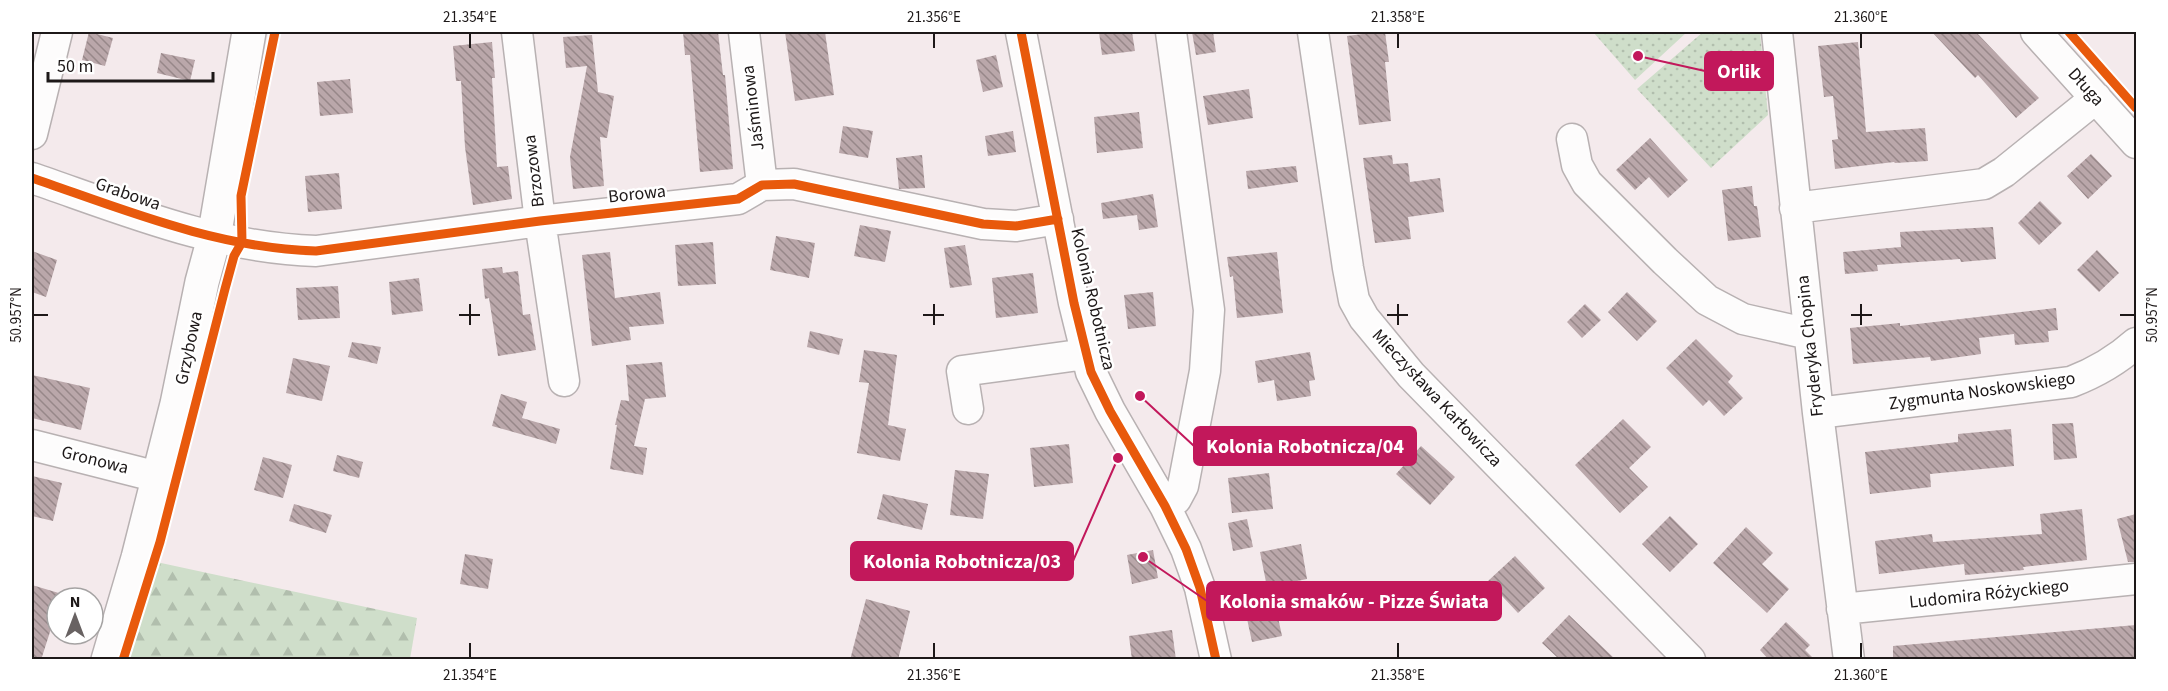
<svg xmlns="http://www.w3.org/2000/svg" width="2168" height="691" viewBox="0 0 2168 691" font-family="'Source Sans 3',sans-serif">
<style>
.forest{fill:url(#forest-firs)}
.park{fill:url(#park-dots)}
.building{fill:url(#building-back-hatch)}
.lines{fill:none;stroke-linecap:round;stroke-linejoin:round}
.minor-casing{stroke:#b8b1b2;stroke-width:33}
.major-casing{stroke:#b8b1b2;stroke-width:36}
.minor{stroke:#fdfcfc;stroke-width:30}
.major{stroke:#fdfcfc;stroke-width:33}
.cycleway-casing{stroke:#fff;stroke-width:13}
.cycleway{stroke:#e8590c;stroke-width:9}
.ticks{fill:none;stroke:#1d1818;stroke-width:2}
.labels{text-anchor:middle;dominant-baseline:central;stroke-width:5;stroke-linejoin:round;paint-order:stroke}
.street-label{font-size:18px;fill:#1d1818;stroke:#fff}
.leader{fill:none;stroke:#c2185b;stroke-width:2}
.callout-dot{fill:#c2185b;stroke:#fff;stroke-width:2}
.callout{fill:#c2185b;stroke:#c2185b;stroke-width:2}
.callout-label{font-size:20px;text-anchor:middle;font-weight:bold;fill:#fff}
.neatline{fill:none;stroke:#1d1818;stroke-width:2}
.ticks-label{font-size:15px;text-anchor:middle;fill:#1d1818}
</style>
<defs>
<pattern id="forest-firs" width="22" height="20" patternUnits="userSpaceOnUse" patternTransform="scale(1.5)"><rect width="22" height="20" fill="#cfdeca"/><path d="M5 1l3.5 6h-7zM16 11l3.5 6h-7z" fill="#b1bead"/></pattern>
<pattern id="park-dots" width="8" height="8" patternUnits="userSpaceOnUse" patternTransform="scale(1.5)"><rect width="8" height="8" fill="#cfdeca"/><path d="M2 2h.1M6 6h.1" fill="none" stroke="#b1bead" stroke-width="1.8" stroke-linecap="round"/></pattern>
<pattern id="building-back-hatch" width="6" height="6" patternUnits="userSpaceOnUse" patternTransform="scale(1.5)"><rect width="6" height="6" fill="#baa7aa"/><path d="M-1 5l2 2M0 0l6 6M5-1l2 2" fill="none" stroke="#978789"/></pattern>
</defs>
<rect width="100%" height="100%" fill="#f4eaec"/>
<path class="forest" d="M138,558L417,618L410,659L108,660Z"/>
<path class="park" d="M1593,32H1687L1635,80Z
M1703,32H1760L1768,115L1711,168L1637,89Z"/>
<path class="building" d="M89,32L113,38L105,66L82,60Z
M683,32H718L723,75H725L733,169L700,172L690,55H685Z
M785,32H825L834,95L795,101Z
M1099,32H1132L1135,51L1102,55Z
M1192,32H1213L1216,52L1196,55Z
M1378,32H1385L1389,62H1385L1391,121L1359,125L1347,36Z
M1932,32H1976L2039,98L2016,118L1978,75L1975,78Z
M592,35L598,92L614,96L607,138L600,137L604,186L573,189L570,157L587,66L566,68L563,37Z
M492,42L495,78H492L497,167L508,166L512,199L473,205L465,147L461,81H456L453,46Z
M1858,42L1866,132L1925,128L1928,161L1895,163L1894,162L1835,169L1832,140L1838,139L1833,96L1824,97L1818,46Z
M161,53L195,60L190,81L157,73Z
M996,55L1003,87L983,92L976,60Z
M350,79L353,113L320,116L317,82Z
M1249,89L1253,118L1208,125L1203,96Z
M1139,112L1143,148L1097,153L1094,117Z
M843,126L873,131L868,158L839,153Z
M1013,131L1016,152L988,156L985,136Z
M1650,138L1688,180L1668,198L1649,177L1635,190L1616,170Z
M2091,154L2112,176L2088,199L2067,176Z
M922,155L925,188L899,189L896,158Z
M1392,155L1393,164L1408,163L1410,182L1440,178L1444,212L1408,217L1411,239L1375,243L1363,158Z
M1296,166L1298,182L1248,189L1246,171Z
M339,173L342,209L308,212L305,176Z
M1752,186L1754,206H1757L1761,237L1728,241L1722,190Z
M1153,194L1158,227L1139,230L1137,215L1103,219L1101,203Z
M2040,201L2062,223L2039,245L2018,223Z
M860,225L891,231L885,262L854,256Z
M1993,227L1996,259L1961,262L1960,259L1877,265L1878,271L1845,274L1843,252L1901,247L1900,232Z
M776,236L815,243L809,278L770,270Z
M713,242L716,284L678,286L675,245Z
M965,245L972,285L950,288L944,248Z
M2097,250L2119,273L2099,292L2077,270Z
M32,251L57,260L46,297L32,292Z
M610,252L615,298L660,292L664,324L629,327L631,340L592,346L582,255Z
M1277,252L1283,313L1237,318L1233,276L1230,277L1227,257Z
M502,267L503,273L518,271L523,315L530,314L536,350L498,356L489,298L485,299L482,269Z
M1033,273L1038,313L996,318L992,278Z
M419,278L423,311L392,315L389,282Z
M338,286L340,318L298,320L296,288Z
M1153,292L1156,326L1128,329L1124,295Z
M1627,292L1657,321L1637,341L1608,312Z
M1585,304L1601,320L1582,338L1567,322Z
M2056,308L2058,330L2048,331L2049,342L2015,345L2014,334L1979,338L1981,354L1931,361L1930,357L1853,364L1850,328L1900,323V326Z
M810,331L843,339L839,355L807,347Z
M1696,339L1733,376L1728,382L1743,398L1724,416L1709,400L1703,406L1666,368Z
M352,342L381,347L377,364L348,357Z
M864,350L897,355L888,425L906,429L900,461L857,453L869,383L859,382Z
M1310,352L1315,380L1309,381L1311,396L1277,401L1274,380L1258,383L1255,361Z
M293,358L330,366L322,401L286,393Z
M662,362L666,397L645,399L634,446L647,448L643,475L610,469L617,425H615L621,400L629,401L626,365Z
M32,375L90,388L81,430L32,418Z
M501,394L527,402L522,418L560,429L556,444L492,426Z
M1623,419L1651,447L1629,468L1648,487L1620,513L1575,465Z
M2073,423L2077,458L2054,460L2052,424Z
M2011,429L2014,466L1930,474L1931,487L1870,494L1865,452L1958,442V434Z
M1069,444L1073,483L1034,487L1030,448Z
M1421,446L1455,477L1430,505L1396,474Z
M337,455L363,462L359,478L333,471Z
M263,457L292,465L283,498L254,490Z
M955,470L989,474L983,519L950,515Z
M1269,473L1273,509L1232,513L1228,478Z
M32,476L62,483L53,521L32,516Z
M883,494L928,504L922,530L877,519Z
M294,504L332,515L326,533L289,521Z
M2082,509L2087,560L2023,567L2024,570L1965,575L1964,564L1879,574L1875,541L1932,534L1933,542L2042,534L2040,514Z
M2136,514V562H2128L2117,519Z
M1670,516L1698,544L1670,572L1642,544Z
M1247,519L1253,547L1233,551L1228,523Z
M1746,527L1773,553L1762,564L1789,589L1767,613L1713,563Z
M1301,544L1307,579L1267,587L1260,552Z
M1153,550L1158,578L1132,584L1127,555Z
M465,554L493,559L488,589L460,584Z
M1515,556L1545,588L1518,613L1488,581Z
M32,585L62,594L61,598H57V610L41,660H32Z
M866,599L910,611L898,660H850Z
M1276,608L1282,636L1252,642L1246,614Z
M1569,615L1616,660H1560L1542,643Z
M1786,622L1810,645L1805,650L1815,660H1769L1760,650Z
M2136,625V658L2115,660H1893V646Z
M1172,630L1176,660H1132L1129,636Z"/>
<g class="lines">
<g class="minor-casing">
<path id="minor" d="M517,32L540,221L564,381
M744,32L762,185
M1021,32L1074,303L1091,372L1110,411L1165,506L1186,549L1200,588L1216,660
M1313,32L1348,268L1354,300L1364,318L1411,375L1690,660
M1777,32L1818,413L1849,660
M2036,32L2136,143
M32,134L57,32
M1572,139L1577,165L1587,183L1665,261L1707,300L1743,319L1809,334
M32,178C125,210 216,248 316,251L540,221L738,199L762,185L794,184L983,224L1016,226L1058,219
M1795,208L1984,184L2004,172L2096,98
M968,409L962,371L1086,354
M1818,413L2071,382C2097,372 2116,361 2136,343
M32,445L158,477
M1165,506L1176,499L1183,486L1205,371L1209,310L1171,32
M1842,609L2136,579"/>
</g>
<g class="major-casing">
<path id="major" d="M108,660L138,558L177,404L202,282L214,238L249,32"/>
</g>
<use href="#minor" class="minor"/>
<use href="#major" class="major"/>
<g class="cycleway-casing">
<path id="cycleway" d="M1021,32L1074,303L1091,372L1110,411L1165,506L1186,549L1200,588L1216,660
M2069,32L2136,108
M32,178C125,210 216,248 316,251L540,221L738,199L762,185L794,184L983,224L1016,226L1058,219
M123,660L160,542L225,289L234,256L242,242L241,196L275,32"/>
</g>
<use href="#cycleway" class="cycleway"/>
</g>
<path class="ticks" d="M470,33V48M934,33V48M1398,33V48M1861,33V48M470,304V325M934,304V325M1398,304V325M1861,304V325M33,315H48M459,315H480M923,315H944M1387,315H1408M1851,315H1872M2120,315H2135M470,643V658M934,643V658M1398,643V658M1861,643V658"/>
<g class="labels">
<g class="street-label">
<text transform="translate(2086 87) rotate(48)">Długa</text>
<text transform="translate(753 108) rotate(-97)">Jaśminowa</text>
<text transform="translate(534 171) rotate(-97)">Brzozowa</text>
<text transform="translate(128 194) rotate(19)">Grabowa</text>
<text transform="translate(637 194) rotate(-6)">Borowa</text>
<text transform="translate(1093 299) rotate(77)">Kolonia Robotnicza</text>
<text transform="translate(1810 346) rotate(-96)">Fryderyka Chopina</text>
<text transform="translate(189 348) rotate(-78)">Grzybowa</text>
<text transform="translate(1982 391) rotate(-8)">Zygmunta Noskowskiego</text>
<text transform="translate(1437 398) rotate(47)">Mieczysława Karłowicza</text>
<text transform="translate(95 460) rotate(14)">Gronowa</text>
<text transform="translate(1989 594) rotate(-6)">Ludomira Różyckiego</text>
</g>
</g>
<path class="leader" d="M1638 56L1705 71M1140 396L1194 446M1118 458L1073 561M1143 557L1207 601"/>
<g class="callout-dot">
<circle cx="1638" cy="56" r="6"/>
<circle cx="1140" cy="396" r="6"/>
<circle cx="1118" cy="458" r="6"/>
<circle cx="1143" cy="557" r="6"/>
</g>
<g class="callout">
<rect x="1705" y="52" width="68" height="38" rx="6"/>
<rect x="1194" y="427" width="222" height="38" rx="6"/>
<rect x="851" y="542" width="222" height="38" rx="6"/>
<rect x="1207" y="582" width="294" height="38" rx="6"/>
</g>
<g class="callout-label">
<text x="1739" y="78">Orlik</text>
<text x="1305" y="453">Kolonia Robotnicza/04</text>
<text x="962" y="568">Kolonia Robotnicza/03</text>
<text x="1354" y="608">Kolonia smaków - Pizze Świata</text>
</g>
<rect width="2168" height="691" fill="none" stroke="#ffffff" stroke-width="66"/>
<g transform="translate(75 616)"><circle r="28" fill="#ffffff" stroke="#a5a3a3" stroke-width="1.5"/>
<path d="M0-4.5L10 22L0 15L-10 22Z" fill="#686262"/>
<text y="-9" font-size="16" font-weight="bold" text-anchor="middle" fill="#1d1818">N</text>
</g>
<path d="M48 72v9h165v-9" fill="none" stroke="#1d1818" stroke-width="3"/>
<text x="57" y="72" font-size="18" fill="#1d1818" stroke="#ffffff" stroke-width="4.5" paint-order="stroke">50 m</text>
<rect x="33" y="33" width="2102" height="625" class="neatline"/>
<g class="ticks-label">
<text x="470" y="22">21.354°E</text>
<text x="934" y="22">21.356°E</text>
<text x="1398" y="22">21.358°E</text>
<text x="1861" y="22">21.360°E</text>
<text transform="translate(16 315) rotate(-90)" y="5">50.957°N</text>
<text transform="translate(2152 315) rotate(-90)" y="5">50.957°N</text>
<text x="470" y="680">21.354°E</text>
<text x="934" y="680">21.356°E</text>
<text x="1398" y="680">21.358°E</text>
<text x="1861" y="680">21.360°E</text>
</g>
</svg>
